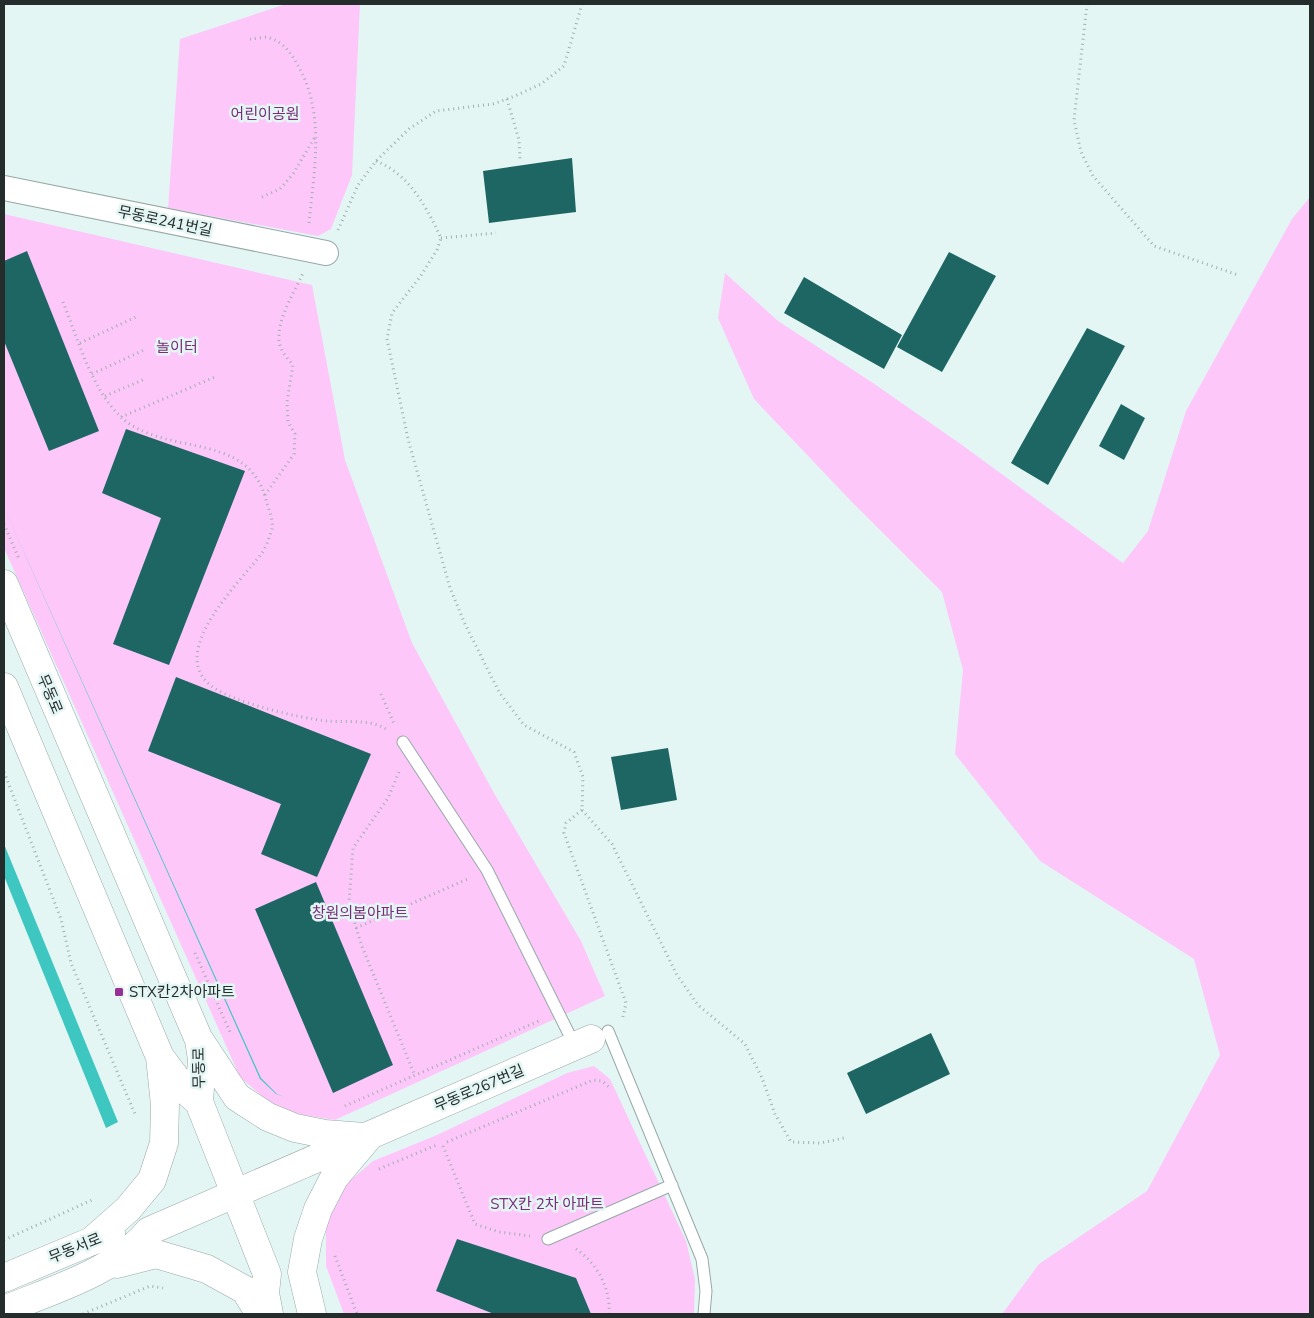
<svg xmlns="http://www.w3.org/2000/svg" width="1314" height="1318" viewBox="0 0 1314 1318" font-family="'Nunito Sans','Noto Sans KR',sans-serif">
<style>
.green{fill:#fdc7fa}
.water{fill:#3ec7c1}
.building{fill:#1e6663}
.lines{fill:none;stroke-linecap:round;stroke-linejoin:round}
.lane-casing{stroke:#97a8a7;stroke-width:13}
.street-casing{stroke:#97a8a7;stroke-width:26}
.secondary-casing{stroke:#97a8a7;stroke-width:29}
.path{stroke:#a1afae;stroke-width:3;stroke-dasharray:1 4;stroke-linecap:butt}
.lane{stroke:#fff;stroke-width:11}
.street{stroke:#fff;stroke-width:24}
.secondary{stroke:#fff;stroke-width:28}
.poi-dot{fill:#963094;stroke:#e4f6f4;stroke-width:2}
.labels{text-anchor:middle;dominant-baseline:central;stroke-width:5;stroke-linejoin:round;paint-order:stroke}
.park-label{font-size:15px;fill:#7a2c78;stroke:#e4f6f4}
.street-label{font-size:15px;fill:#252c2c;stroke:#e4f6f4}
.poi-label{font-size:15px;fill:#252c2c;stroke:#e4f6f4;text-anchor:start}
</style>
<rect width="100%" height="100%" fill="#e4f6f4"/>
<path class="green" d="M286,4H360L352,175L331,229L318,236L168,208L180,39Z
M1310,197V1314H1002L1039,1264L1147,1191L1220,1055L1194,959L1040,861L955,754L963,670L942,592L850,500L754,399L718,318L725,273L778,321L873,383L962,445L1123,563L1148,531L1186,411L1292,219Z
M4,214L312,285L345,460L412,643L494,793L581,941L605,996L335,1120L279,1111L240,1077L4,548Z
M594,1066L610,1079L686,1241L695,1279L694,1314H344L326,1266V1221L345,1185L373,1161L437,1135L567,1073Z"/>
<path class="water" d="M4,508L261,1078L277,1094L285,1097L276,1094L260,1079Z
M4,844L118,1122L106,1128L4,876Z"/>
<path class="building" d="M572,158L576,212L489,223L483,171Z
M27,251L99,431L49,451L4,341V261Z
M949,252L996,276L942,372L897,347Z
M804,277L902,335L884,369L784,313Z
M1087,328L1125,346L1048,485L1011,463Z
M1121,404L1145,418L1124,460L1099,446Z
M126,429L245,471L169,665L113,644L161,518L102,493Z
M176,677L371,754L317,877L261,854L281,804L148,751Z
M668,748L677,800L621,810L611,757Z
M316,882L393,1065L333,1093L255,909Z
M931,1033L950,1074L866,1114L847,1073Z
M457,1239L576,1278L591,1314H494L436,1291Z"/>
<g class="lines">
<g class="lane-casing">
<path id="lane" d="M403,742L487,870L575,1046
M608,1031L702,1259L706,1291L704,1314
M548,1239L672,1185"/>
</g>
<g class="street-casing">
<path id="street" d="M4,188L326,253"/>
</g>
<g class="secondary-casing">
<path id="secondary" d="M4,584L199,1040L202,1059L199,1102
M4,687L160,1057L185,1090L199,1102L267,1274L265,1293L269,1314
M200,1041L237,1097L268,1117L295,1128L325,1134L364,1137
M94,1239L128,1209L152,1180L164,1143L165,1105L160,1057
M117,1264L156,1254L207,1269L245,1290L260,1314
M4,1278L111,1233
M4,1310C52,1290 115,1272 149,1231L591,1039
M312,1314L302,1272L308,1239L318,1209L334,1178L366,1140"/>
</g>
<path class="path" d="M1087,4L1074,120L1081,152L1093,176L1154,246L1238,275
M250,39C256,39 265,36 270,38C283,42 291,53 297,64C326,112 314,170 309,223
M507,99L519,140L520,160
M376,161C409,174 426,206 441,238L437,250L420,277L392,313L387,339L408,439L450,588L465,624L499,692L524,725L574,752L583,777L582,810L566,823L564,833L626,1003L623,1017
M262,197L280,189L293,174L315,137
M338,230L358,185L376,161L409,129L436,111L493,104L515,96L541,84L564,66L582,4
M441,238L496,233
M63,302C78,339 91,388 120,416C163,458 248,429 266,500C268,508 274,521 272,529C270,536 266,547 262,553C241,581 169,649 209,684C229,702 299,718 327,721C347,723 372,718 389,731
M80,343L136,317
M92,374L144,350
M105,396L145,379
M121,417L215,377
M265,495L294,454L295,434L288,422L287,402L293,365C287,358 280,350 279,341C277,319 294,293 303,273
M4,524L19,559
M381,694L395,726
M4,772L61,919L71,963L135,1114
M399,772L388,798L353,848L349,903L361,944L415,1076
M582,810L612,844L677,975L698,1005L745,1044L762,1078L775,1114L791,1142L821,1143L844,1138
M356,928L470,878
M195,953L230,1032
M345,1106L541,1020
M447,1142L593,1080L602,1081L609,1087
M443,1146L475,1224L499,1232L530,1236
M379,1169L439,1144
M4,1240L92,1200
M576,1249C597,1263 611,1289 609,1314
M335,1256L357,1314
M83,1314L150,1286L163,1288"/>
<use href="#lane" class="lane"/>
<use href="#street" class="street"/>
<use href="#secondary" class="secondary"/>
</g>
<rect class="poi-dot" x="114" y="987" width="10" height="10" rx="2.5"/>
<g class="labels">
<g class="park-label">
<text x="265" y="114">어린이공원</text>
<text x="177" y="347">놀이터</text>
<text x="360" y="913">창원의봄아파트</text>
<text x="547" y="1204">STX칸 2차 아파트</text>
</g>
<g class="street-label">
<text transform="translate(165 221) rotate(12)">무동로241번길</text>
<text transform="translate(50 694) rotate(67)">무동로</text>
<text transform="translate(199 1068) rotate(-91)">무동로</text>
<text transform="translate(479 1088) rotate(-23)">무동로267번길</text>
<text transform="translate(75 1248) rotate(-22)">무동서로</text>
</g>
<g class="poi-label">
<text x="129" y="992">STX칸2차아파트</text>
</g>
</g>
<rect width="1314" height="1318" fill="none" stroke="#252c2c" stroke-width="10"/>
</svg>
